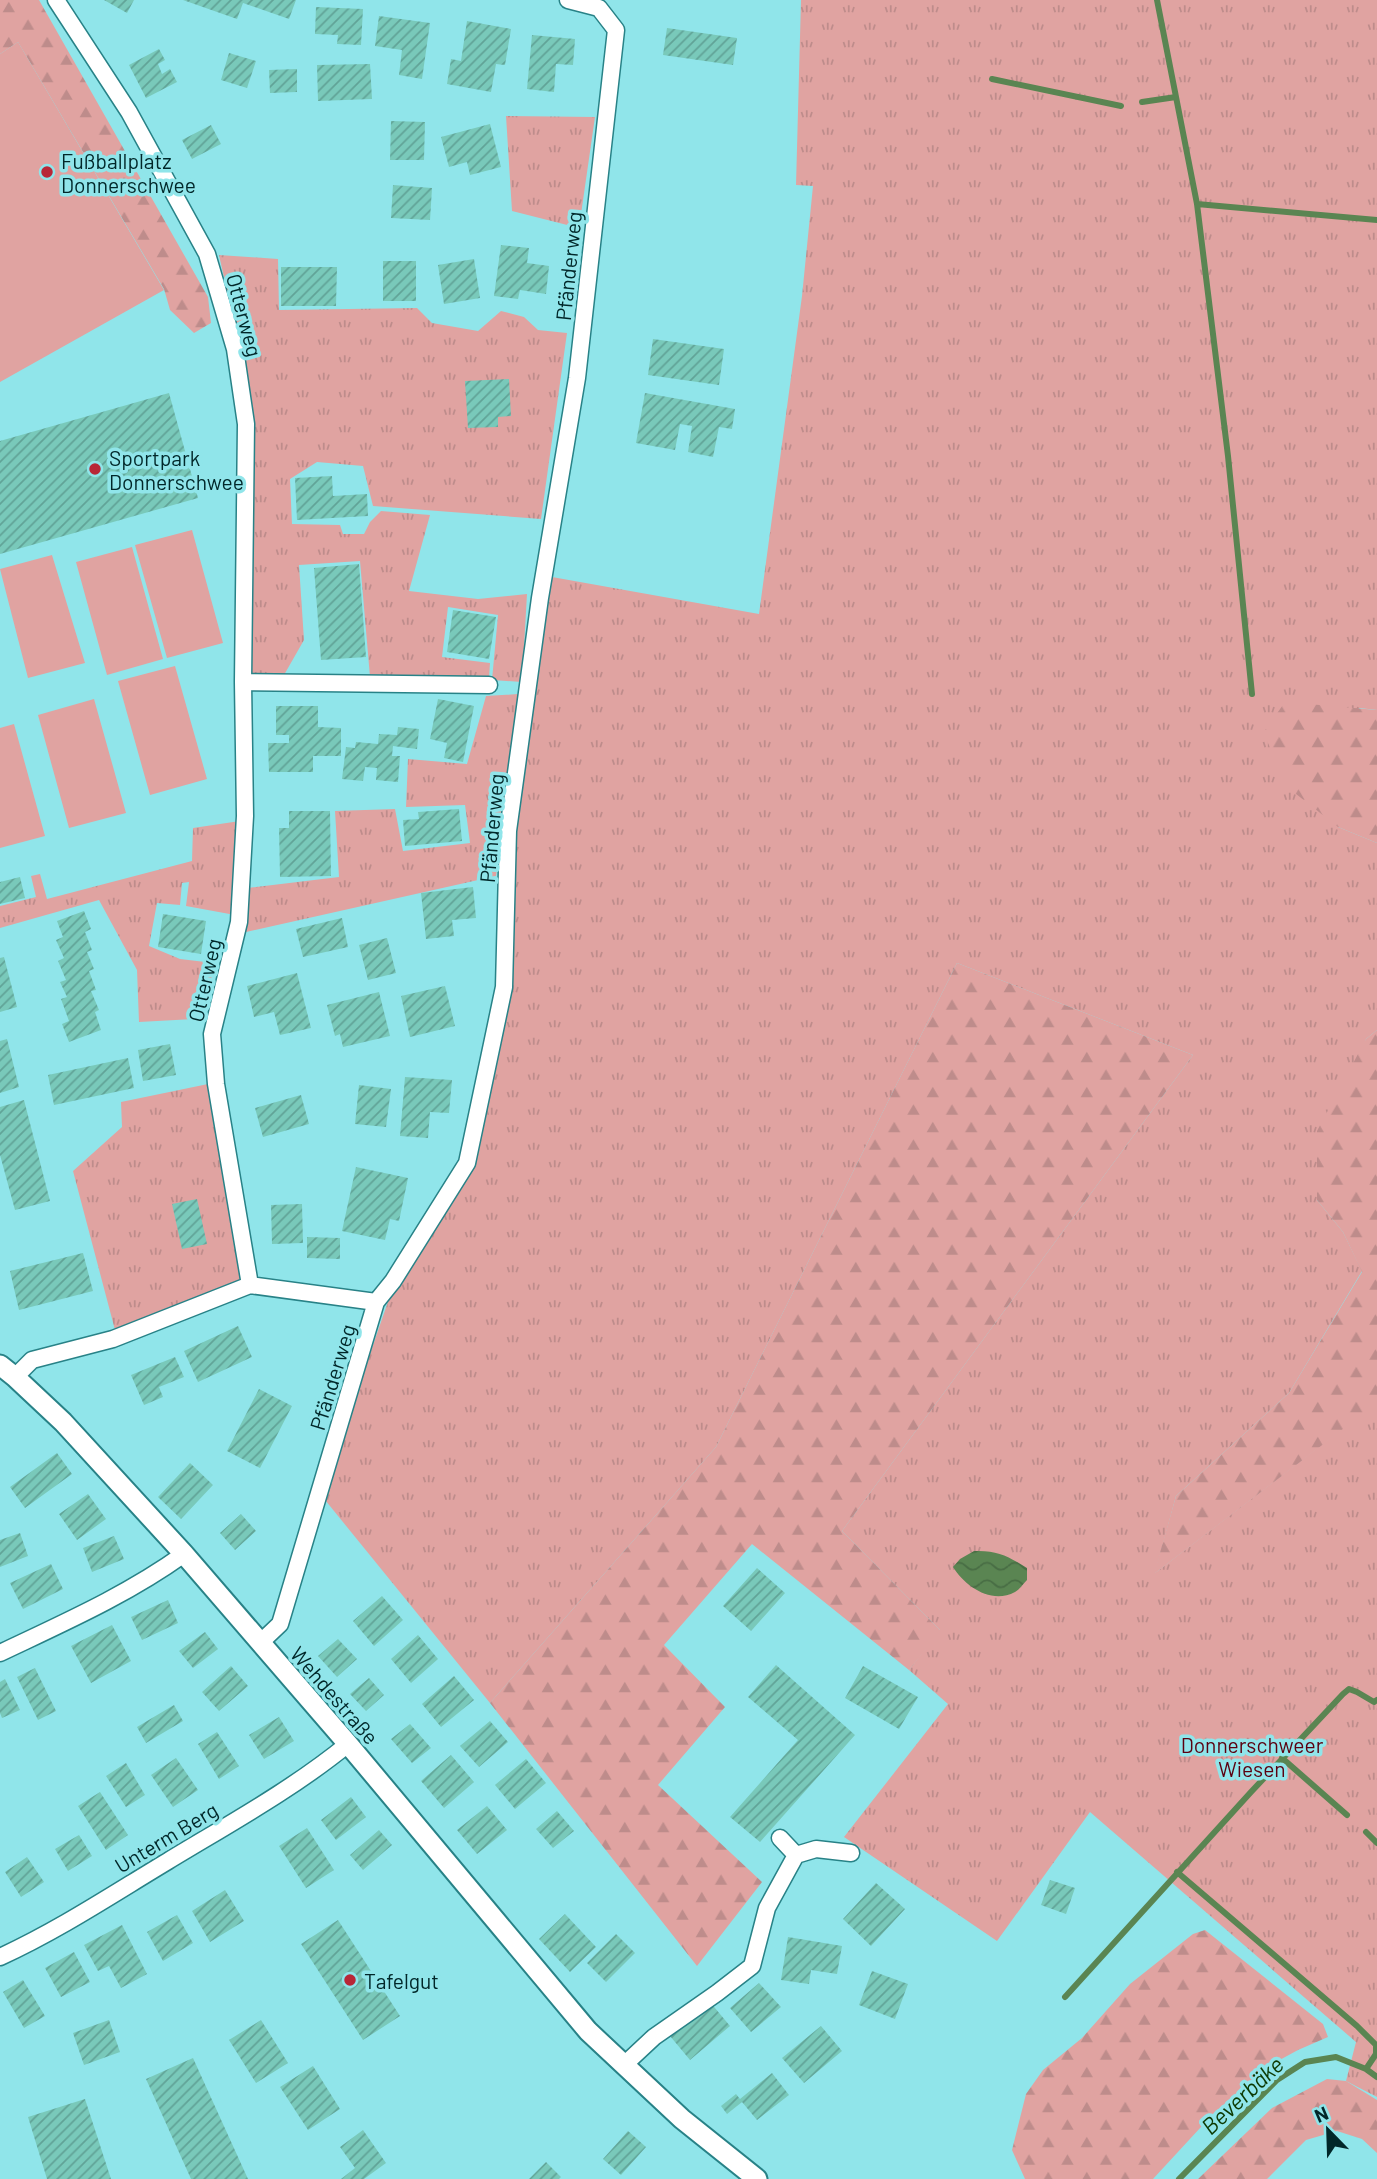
<svg xmlns="http://www.w3.org/2000/svg" width="1377" height="2179" viewBox="0 0 1377 2179" font-family="Barlow,sans-serif">
<style>
.grass{fill:url(#grass-tufts)}
.forest{fill:url(#forest-firs)}
.pitch{fill:#e0a3a1}
.water{fill:url(#water-waves)}
.lines{fill:none;stroke-linecap:round;stroke-linejoin:round}
.stream{stroke:#5a8552;stroke-width:6}
.building{fill:url(#building-hatch)}
.minor-casing{stroke:#288287;stroke-width:19}
.tertiary-casing{stroke:#288287;stroke-width:23}
.minor{stroke:#fff;stroke-width:16}
.tertiary{stroke:#fff;stroke-width:19}
.poi-dot{fill:#b82737;stroke:#90e5ea;stroke-width:2.5}
.labels{text-anchor:middle;dominant-baseline:central;stroke-width:7;stroke-linejoin:round;paint-order:stroke}
.poi-label{font-size:21px;fill:#012729;stroke:#90e5ea;text-anchor:start}
.street-label{font-size:21px;fill:#012729;stroke:#90e5ea}
.park-label{font-size:21px;fill:#5b0010;stroke:#90e5ea}
.water-label{font-size:23px;font-style:italic;fill:#0c3a03;stroke:#90e5ea}
</style>
<defs>
<pattern id="grass-tufts" width="24" height="20" patternUnits="userSpaceOnUse" patternTransform="scale(1.75)"><rect width="24" height="20" fill="#e0a3a1"/><path d="M3 7l-1-3M5 7V3M7 7l1-3M15 17l-1-3M17 17v-4M19 17l1-3" fill="none" stroke="#be8c8b"/></pattern>
<pattern id="forest-firs" width="22" height="20" patternUnits="userSpaceOnUse" patternTransform="scale(1.75)"><rect width="22" height="20" fill="#e0a3a1"/><path d="M5 1l3.5 6h-7zM16 11l3.5 6h-7z" fill="#be8c8b"/></pattern>
<pattern id="water-waves" width="16" height="10" patternUnits="userSpaceOnUse" patternTransform="scale(1.75)"><rect width="16" height="10" fill="#5a8552"/><path d="M0 5q4-4 8 0t8 0" fill="none" stroke="#486d44"/></pattern>
<pattern id="building-hatch" width="6" height="6" patternUnits="userSpaceOnUse" patternTransform="scale(1.75)"><rect width="6" height="6" fill="#79c9ba"/><path d="M-1 1l2-2M0 6l6-6M5 7l2-2" fill="none" stroke="#61a397"/></pattern>
</defs>
<rect width="100%" height="100%" fill="#90e5ea"/>
<path class="grass" d="M801,0H1377V710L1359,708L1338,827L1377,843V1030L1366,1039L1317,1200L1343,1232L1362,1271L1289,1393L1176,1496L1155,1573L1342,1429L1377,1394V2097L1346,2081L1356,2042L1090,1812L997,1941L844,1837L948,1704L909,1670L940,1630L842,1531L1193,1055L957,963L716,1447L490,1703L321,1495L390,1296L476,1162L512,980L513,829L552,577L759,614L802,296L813,186L796,185Z
M506,116L595,117L579,228L512,211Z
M219,255L278,259L279,310L417,308L432,323L478,331L501,311L524,317L538,330L567,333L541,519L373,506L363,466L317,462L290,479L292,524L340,525L343,534H364L370,522L381,511L430,515L409,591L478,599L527,594L522,682L492,680L498,615L448,607L442,657L490,663L489,678L370,677L360,561L299,565L304,640L284,675L250,676L253,500L251,397Z
M518,694L496,876L246,932L247,888L339,877L335,811L395,809L403,851L470,843L465,805L406,807L408,759L467,764L486,696Z
M240,821L235,915L186,906L189,882L182,883L180,905L157,903L149,946L180,959L214,963L213,974L194,1019L139,1022L137,970L99,900L0,928V906L36,897L31,876L40,874L47,899L192,861L193,828Z
M208,1084L242,1282L115,1330L73,1171L122,1127L121,1102Z"/>
<path class="forest" d="M0,0H39L208,297L211,323L194,333L170,310L164,289L18,42L0,54Z
M1285,702L1377,710V843L1338,827L1291,790L1263,733Z
M957,963L1193,1055L842,1531L941,1631L909,1670L752,1544L664,1645L725,1707L658,1785L762,1882L697,1966L490,1703L716,1447Z
M1377,1030V1403L1154,1574L1176,1496L1289,1393L1362,1272L1343,1232L1317,1200V1131L1366,1039Z
M1205,1930L1323,2024L1328,2037L1298,2050L1265,2068L1213,2114L1153,2179H1025L1012,2150L1026,2094L1043,2070L1082,2038L1130,1984L1193,1934Z
M1327,2079L1346,2081L1377,2100V2153L1362,2139L1337,2131L1306,2140L1267,2179H1198L1272,2108Z"/>
<path class="pitch" d="M18,42L164,290L0,382V54Z
M192,530L223,643L167,658L135,545Z
M132,547L163,659L107,675L76,562Z
M52,555L85,663L28,678L0,569Z
M175,666L207,779L150,795L118,681Z
M94,699L126,813L69,828L38,715Z
M14,724L45,836L0,848V728Z"/>
<path class="water" d="M974,1551C997,1550 1008,1556 1027,1568V1580C1023,1584 1019,1590 1015,1592C991,1605 965,1586 953,1567L960,1559Z"/>
<g class="lines">
<path class="stream" d="M1157,0L1197,204L1228,456L1252,694
M992,79L1121,106
M1142,102L1176,97
M1197,204L1377,220
M1282,1758L1347,1815
M1366,1832L1377,1843
M1177,1872L1357,2026L1376,2045V2054L1366,2069
M1065,1997L1251,1792L1343,1694L1349,1689L1357,1692L1374,1702L1377,1700
M1179,2179L1277,2080L1305,2062L1336,2057L1366,2069L1377,2077"/>
</g>
<path class="building" d="M104,0H134L127,13Z
M183,0H296L289,19L243,3L237,19Z
M316,7L363,9L361,45L337,44L338,35L315,34Z
M379,16L430,23L422,79L399,75L402,50L375,46Z
M467,21L511,29L505,65L496,64L491,92L447,84L451,59L461,61Z
M667,28L737,38L733,65L663,55Z
M532,35L575,39L573,65L556,64L554,92L527,89Z
M159,49L165,60L158,64L162,74L170,69L177,82L146,98L129,65Z
M229,53L256,61L247,88L221,80Z
M370,64L372,99L318,101L317,65Z
M297,69V92L270,93L269,70Z
M391,121L425,122L424,160H390Z
M490,124L501,167L470,175L467,162L449,167L441,137Z
M211,125L221,144L192,159L182,140Z
M393,185L432,188L430,220L391,218Z
M501,245L529,248L527,263L549,266L546,294L520,290L518,299L494,296Z
M474,259L480,298L444,304L438,265Z
M383,261H416V301H383Z
M281,267H337L336,306H281Z
M653,339L724,349L719,385L648,375Z
M509,379L511,416L498,417V427L468,428L465,381Z
M169,393L198,498L0,554V441Z
M645,393L735,409L732,429L719,427L713,457L688,452L692,426L680,424L675,450L636,443Z
M332,476L333,496L367,494L368,516L297,520L295,478Z
M359,564L366,657L321,660L314,568Z
M453,610L496,617L489,659L447,652Z
M438,699L474,706L463,762L444,758L447,743L430,739Z
M276,706H318V727L341,728V756H313V772H269L268,743H289V735H276Z
M398,727L419,729L417,749L393,746L392,756H400L398,782L376,780L377,768L365,767L363,781L342,779L346,747L355,748L356,742L378,744L379,734L397,735Z
M459,809L462,841L405,846L403,820L419,819L418,812Z
M289,811H330L331,876L280,877L279,828H289Z
M20,877L25,898L0,904V882Z
M473,887L476,918L452,920L454,936L426,939L421,893Z
M84,911L91,929L85,932L92,950L87,952L94,969L89,971L96,990L91,991L99,1010L95,1012L101,1030L69,1042L62,1024L69,1021L61,999L67,997L60,982L66,980L58,961L64,958L56,940L63,937L57,921Z
M163,914L206,921L201,954L158,947Z
M342,918L348,947L303,957L296,929Z
M387,938L396,973L368,980L359,945Z
M4,957L17,1007L0,1012V958Z
M297,973L311,1028L280,1035L274,1012L254,1017L247,986Z
M445,986L455,1026L410,1037L401,996Z
M379,992L390,1036L343,1047L340,1034L335,1036L327,1005Z
M7,1039L19,1087L0,1093V1041Z
M170,1044L176,1075L143,1081L138,1050Z
M128,1058L134,1088L54,1105L48,1075Z
M405,1077L452,1080L449,1113L430,1112L428,1138L400,1136Z
M359,1085L391,1089L386,1127L355,1124Z
M301,1095L309,1124L263,1137L255,1108Z
M24,1100L50,1201L15,1210L0,1155V1107Z
M356,1167L408,1178L399,1221L390,1219L385,1240L342,1231Z
M197,1199L207,1244L182,1249L172,1204Z
M302,1204L303,1243L272,1244L271,1205Z
M307,1237L340,1238V1259L307,1258Z
M83,1253L93,1291L19,1310L10,1271Z
M238,1326L252,1357L198,1382L184,1351Z
M175,1357L184,1377L159,1387L163,1397L144,1405L131,1375Z
M259,1389L292,1406L260,1468L227,1451Z
M57,1453L72,1474L25,1508L10,1487Z
M190,1463L213,1485L181,1519L158,1497Z
M88,1494L106,1519L77,1540L59,1514Z
M241,1514L256,1531L235,1550L220,1533Z
M20,1533L28,1556L0,1567V1540Z
M114,1536L124,1559L92,1572L83,1548Z
M51,1564L63,1589L23,1609L10,1583Z
M757,1568L785,1593L751,1631L723,1606Z
M382,1596L403,1620L374,1646L353,1621Z
M168,1600L178,1623L142,1640L131,1617Z
M112,1625L131,1661L91,1683L71,1646Z
M205,1632L218,1649L193,1668L179,1651Z
M418,1635L438,1659L411,1683L391,1659Z
M338,1639L357,1659L337,1677L318,1656Z
M776,1665L855,1735L760,1842L730,1817L798,1740L748,1697Z
M231,1666L248,1686L219,1711L202,1692Z
M863,1666L918,1697L899,1729L845,1698Z
M35,1668L56,1711L38,1720L17,1677Z
M454,1676L474,1700L441,1727L422,1704Z
M369,1678L384,1695L366,1711L350,1694Z
M5,1679L20,1710L2,1718L0,1713V1682Z
M174,1705L183,1721L146,1743L137,1727Z
M279,1717L294,1741L264,1759L249,1735Z
M490,1721L508,1742L479,1767L460,1746Z
M410,1724L431,1748L412,1763L391,1739Z
M217,1732L239,1766L219,1779L198,1744Z
M451,1755L474,1782L444,1808L421,1781Z
M176,1758L198,1790L173,1807L151,1775Z
M526,1759L546,1783L515,1809L495,1785Z
M126,1763L145,1795L126,1807L106,1776Z
M100,1792L128,1835L106,1850L78,1806Z
M351,1797L366,1817L336,1840L321,1820Z
M487,1806L507,1830L477,1854L457,1830Z
M557,1811L574,1831L553,1848L536,1829Z
M307,1828L334,1870L306,1888L279,1846Z
M379,1830L392,1845L363,1870L350,1855Z
M79,1835L92,1856L68,1871L55,1849Z
M27,1857L44,1882L21,1897L5,1872Z
M1050,1880L1075,1888L1066,1914L1041,1905Z
M876,1883L905,1909L871,1946L843,1919Z
M225,1890L244,1921L210,1942L192,1911Z
M565,1914L596,1947L570,1972L539,1939Z
M177,1915L193,1943L163,1961L147,1932Z
M338,1920L400,2016L363,2040L301,1944Z
M122,1925L147,1974L121,1988L109,1966L98,1971L84,1945Z
M616,1934L635,1953L606,1982L587,1963Z
M788,1937L842,1946L837,1974L811,1970L809,1984L781,1980Z
M74,1952L90,1982L61,1997L45,1968Z
M872,1971L908,1984L895,2019L859,2005Z
M23,1980L45,2016L24,2028L3,1992Z
M759,1983L781,2007L751,2032L730,2008Z
M710,2002L730,2026L690,2060L670,2036Z
M109,2020L120,2052L84,2065L73,2033Z
M261,2020L288,2063L256,2083L229,2040Z
M821,2026L842,2051L804,2083L782,2058Z
M193,2058L248,2179H191L146,2079Z
M313,2066L340,2109L308,2130L280,2087Z
M772,2073L789,2095L757,2120L742,2102L727,2114L721,2106L736,2094L740,2099Z
M85,2099L111,2179H47L28,2117Z
M363,2130L386,2163L364,2179H341L355,2168L340,2147Z
M628,2131L646,2147L621,2175L603,2159Z
M546,2162L561,2177L559,2179H529Z"/>
<g class="lines">
<g class="minor-casing">
<path id="minor" d="M56,0L129,112L207,254L235,349L246,424L243,682L245,816L239,922L212,1034L216,1084L250,1285
M243,682L489,685
M15,1377L32,1360L113,1339L250,1285L376,1302
M260,1643L280,1624L376,1302L393,1281L467,1163L504,987L508,831L540,598L577,378L616,30L599,8L568,0
M0,1653C63,1623 127,1595 184,1554
M780,1838L796,1855
M0,1957C59,1930 113,1894 168,1861C229,1824 293,1789 348,1744
M624,2065L654,2037L717,1993L752,1966L767,1908L796,1855L816,1849L851,1853"/>
</g>
<g class="tertiary-casing">
<path id="tertiary" d="M0,1365L15,1377L63,1422L184,1554L348,1744L588,2031L682,2119L757,2179"/>
</g>
<use href="#minor" class="minor"/>
<use href="#tertiary" class="tertiary"/>
</g>
<g class="poi-dot">
<circle cx="47" cy="172" r="7"/>
<circle cx="95" cy="469" r="7"/>
<circle cx="350" cy="1980" r="7"/>
</g>
<g class="labels">
<g class="poi-label">
<text x="61" y="160">Fußballplatz<tspan x="61" dy="24">Donnerschwee</tspan></text>
<text x="109" y="457">Sportpark<tspan x="109" dy="24">Donnerschwee</tspan></text>
<text x="364" y="1980">Tafelgut</text>
</g>
<g class="street-label">
<text transform="translate(568 266) rotate(-84)">Pfänderweg</text>
<text transform="translate(245 315) rotate(75)">Otterweg</text>
<text transform="translate(491 828) rotate(-85)">Pfänderweg</text>
<text transform="translate(204 980) rotate(-77)">Otterweg</text>
<text transform="translate(332 1377) rotate(-73)">Pfänderweg</text>
<text transform="translate(335 1695) rotate(49)">Wehdestraße</text>
<text transform="translate(166 1837) rotate(-31)">Unterm Berg</text>
</g>
<g class="park-label">
<text x="1252" y="1744">Donnerschweer<tspan x="1252" dy="24">Wiesen</tspan></text>
</g>
<g class="water-label">
<text transform="translate(1242 2095) rotate(-43)">Beverbäke</text>
</g>
</g>
<g transform="translate(1328 2130) rotate(337)" stroke="#90e5ea" stroke-width="5" paint-order="stroke">
<path d="M0-5L12 26L0 18L-12 26Z" fill="#012729"/>
<text y="-10" font-size="19" font-weight="bold" text-anchor="middle" fill="#012729">N</text>
</g>
</svg>
